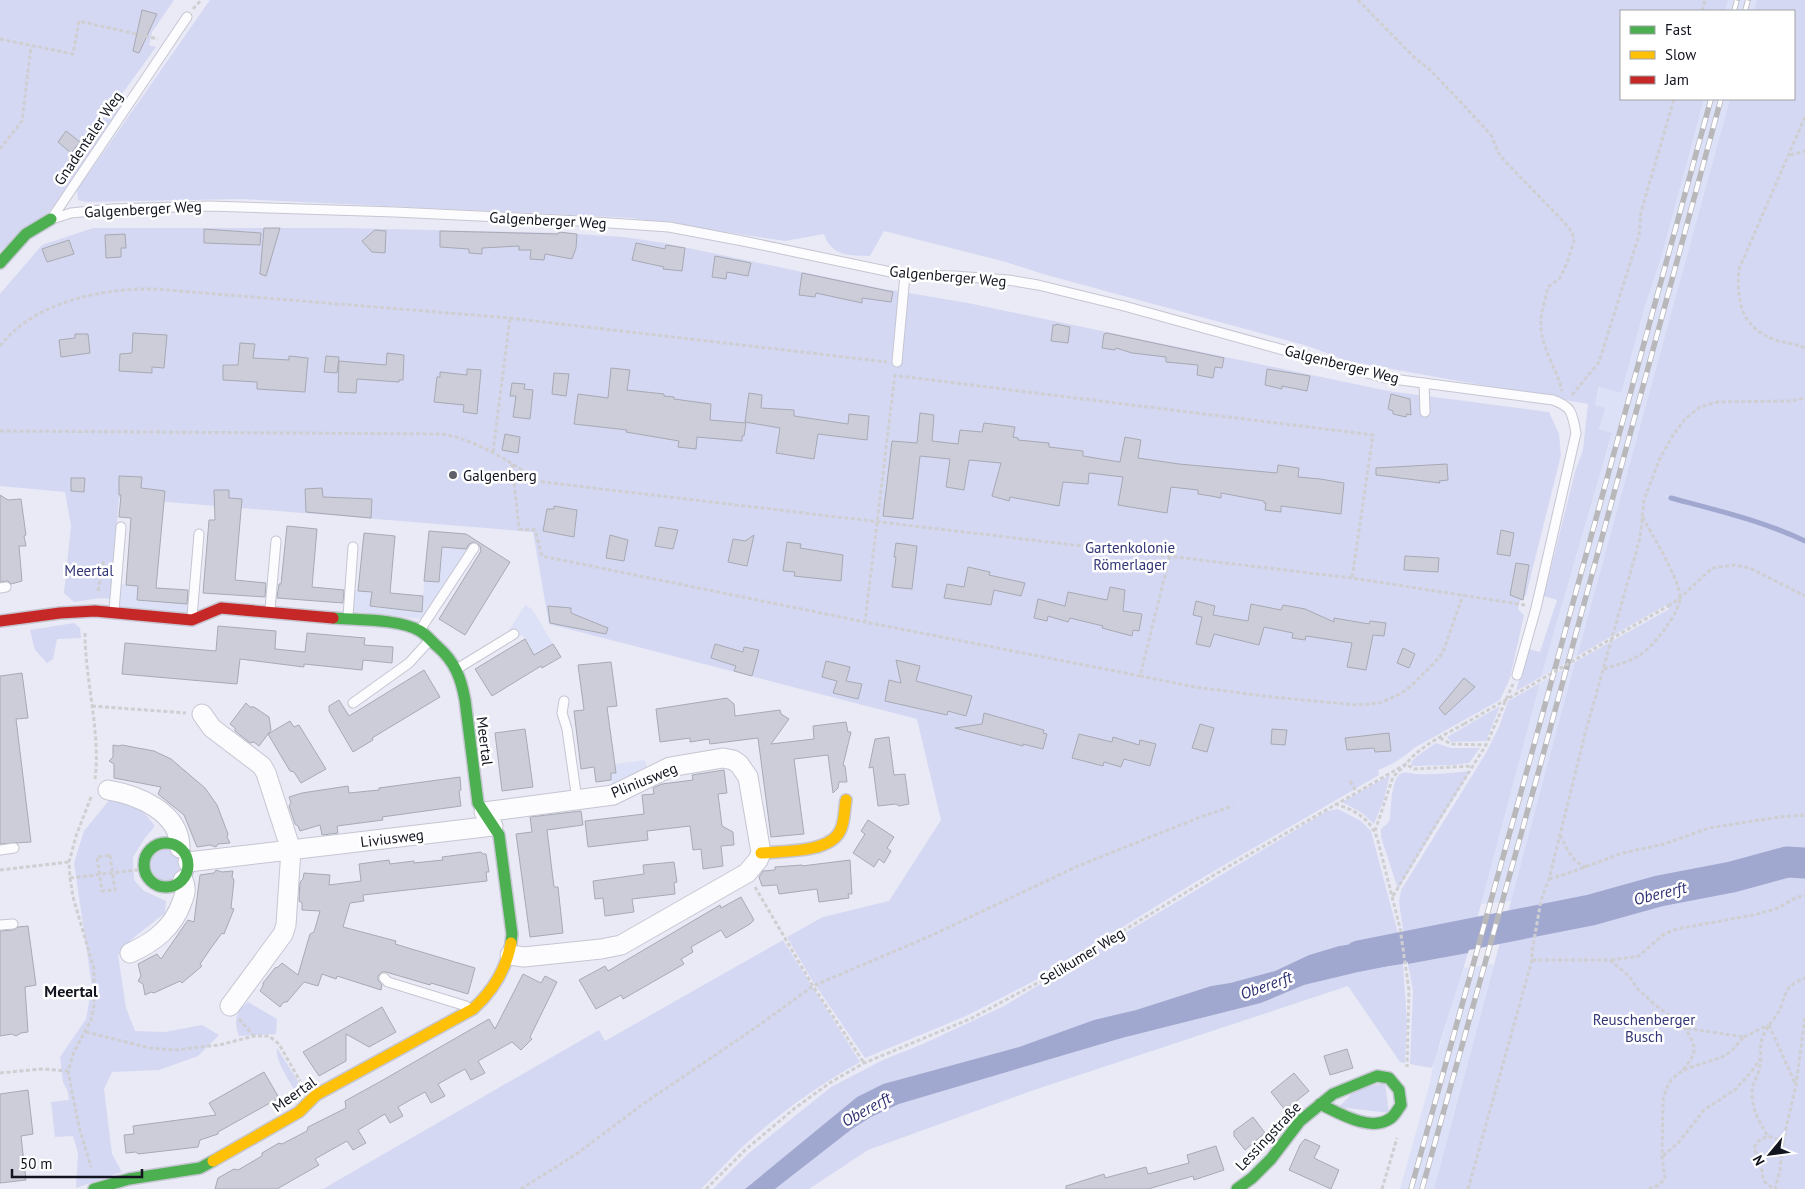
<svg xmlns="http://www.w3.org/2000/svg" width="1805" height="1189" viewBox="0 0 1805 1189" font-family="'PT Sans',sans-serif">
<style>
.built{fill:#dde1f7}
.green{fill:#d4d8f3}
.water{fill:#a1a8d0}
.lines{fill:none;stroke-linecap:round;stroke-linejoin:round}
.stream{stroke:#a1a8d0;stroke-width:5}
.river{stroke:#a1a8d0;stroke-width:31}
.building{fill:#cccdd9;stroke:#a7a9b3}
.lane-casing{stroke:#c5c6d2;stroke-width:11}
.street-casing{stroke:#c5c6d2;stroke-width:21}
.fast-casing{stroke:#c5c6d2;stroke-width:14}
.slow-casing{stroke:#c5c6d2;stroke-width:14}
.jam-casing{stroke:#c5c6d2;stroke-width:14}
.path{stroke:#cfcfd2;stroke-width:3;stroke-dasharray:4 2.5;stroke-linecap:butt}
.lane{stroke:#fcfcfe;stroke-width:9}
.street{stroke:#fcfcfe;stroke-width:19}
.fast{stroke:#4caf50;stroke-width:11}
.slow{stroke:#ffc107;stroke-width:11}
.jam{stroke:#c62828;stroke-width:11}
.rail-casing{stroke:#b8b8bb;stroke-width:5.5}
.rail{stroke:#fff;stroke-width:4;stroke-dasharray:11;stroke-linecap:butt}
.path-bridge{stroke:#cfcfd2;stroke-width:3;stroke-dasharray:4 2.5;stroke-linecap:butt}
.poi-dot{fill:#5d5f6a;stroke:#fff;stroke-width:2}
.labels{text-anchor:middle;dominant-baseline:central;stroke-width:5;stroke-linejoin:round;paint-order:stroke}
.street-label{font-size:15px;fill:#12141f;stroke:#fff}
.poi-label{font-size:15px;fill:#12141f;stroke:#fff;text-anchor:start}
.park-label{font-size:15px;fill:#323677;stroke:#fff}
.water-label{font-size:16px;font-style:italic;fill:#2d3072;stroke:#fff}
.neighbourhood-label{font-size:16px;font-weight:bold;fill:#12141f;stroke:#fff}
</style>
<rect width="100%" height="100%" fill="#e9eaf5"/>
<path class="built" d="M1728,0H1757L1754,11H1725Z
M1704,99H1730L1577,656L1541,677L1612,434L1599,430L1604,408L1595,405L1600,387L1617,392L1663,251Z
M429,531L470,535L469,549L423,619L352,611L354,590L423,596Z
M120,584L190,590L188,613L118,607Z
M525,605L532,609L561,657L542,668L523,636L508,632Z
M1575,662L1512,901L1481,904L1540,683Z
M645,760L647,768L654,767L612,788L611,780L596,782L594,767Z
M1494,964L1434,1189H1400L1429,1086L1436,1053L1440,1046L1459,979L1464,968Z"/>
<path class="green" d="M0,0H174L152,32L149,45L156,47L122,94L126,97L124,101L52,209L0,251Z
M210,0H1728L1725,11H1621V99H1704L1663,251L1644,309L1621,393L1599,387L1595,405L1605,408L1599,429L1612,433L1541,677L1516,691L1528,649L1540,652L1557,600L1544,596L1575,472L1583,450L1588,404L1347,361L1308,346L1043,274L1006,262L884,231L870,256C848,255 832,257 824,234L785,241L631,218L241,199L86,202L78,200L77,190Z
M1757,0H1805V1189H1434L1575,662L1669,609L1666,605L1577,656L1730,99H1794V11H1754Z
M93,228H342L561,233L624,237L664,243L879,288L968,303L1388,391L1549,412L1559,434L1561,455L1526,595L1520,601L1518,609L1524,615L1510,678L1500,700L1414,748C1404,757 1392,765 1378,770L1379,775L1197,881L1042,977L966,1016L865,1058L812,980L787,937L823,917L889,901L941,820L917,719L549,624L533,532L119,498L111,599L100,598L74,602L64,593L71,526L65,492L0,486V294L42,245Z
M74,623L80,628L81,638L57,639L53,659L47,663L35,650L30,630Z
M1540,683L1476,923L1404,936L1399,902L1401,890L1486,753L1499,727L1508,701Z
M1500,706L1486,741L1451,742L1447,737Z
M1436,743L1451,748H1480L1469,763L1454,765L1412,766L1411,762L1417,756Z
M1470,771L1398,889L1381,837V829L1388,823L1390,819C1391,808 1391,781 1400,774C1405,771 1410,773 1415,774C1433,775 1452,773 1470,771Z
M1390,775L1384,799L1374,824L1362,813L1342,802Z
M111,798L141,809L155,826L145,838L133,857L134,880L144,891L166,901L165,913L132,939L118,955L126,1008L135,1031L165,1032L202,1025L219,1035L198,1056L159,1070L112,1072L104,1089L112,1154L122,1172L76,1188L78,1153L73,1136L55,1137L51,1102L69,1100L68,1092L63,1082L60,1057L86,1019L92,986L74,863L84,831Z
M1338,809L1361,821L1371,831L1399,937L1339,946L1309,955L1275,971L1230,983L1211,986L1136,1010L1094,1021L1019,1047L883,1084L857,1097L745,1189H713L749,1153L831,1087L883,1060L923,1044L1004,1006L1327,811Z
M151 865a15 15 0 1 1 30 0a15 15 0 1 1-30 0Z
M783,940L860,1062C820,1084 784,1110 750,1140C733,1155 717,1173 701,1189H323L599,1030L605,1041Z
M1468,953L1432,1068L1410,1064L1413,991L1408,964Z
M1403,964L1407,1022L1405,1063L1400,1062L1348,986L1031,1091L868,1150L809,1189H775L852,1129L871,1117L899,1104L1122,1038L1261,1003L1304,985L1375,968Z
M248,1002L277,1019L276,1034L239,1036C233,1021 236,1011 248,1002Z
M277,1048L304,1091L298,1096C291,1084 275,1061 277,1048Z
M1385,1083L1389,1113L1339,1107L1356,1089Z"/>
<path class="water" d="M1476,923L1468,953L1408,964L1404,936Z
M1399,937L1403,964L1375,968L1304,985L1261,1003L1122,1038L899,1104L871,1117L852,1129L775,1189H745L857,1097L883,1084L1019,1047L1094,1020L1136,1010L1211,986L1230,983L1275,971L1309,955L1339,946Z"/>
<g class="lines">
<path class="stream" d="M1671,498C1716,510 1763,521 1805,541"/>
<path class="river" d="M1359,956L1591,910L1659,891L1732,877L1787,862L1805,863"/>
</g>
<path class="building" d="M142,10L157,14L139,53L133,51Z
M66,131L80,142L71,153L58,142Z
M264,228H280L266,276L260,274Z
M204,229L261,233L260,245L204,243Z
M375,230L386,231L385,253L372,252L362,241Z
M440,231L558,234L559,232L577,234L576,248L572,259L545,254L544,260L530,259L531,250H519V246L482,248V254L469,253V249L440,247Z
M125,234L126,248H121V257L106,258L105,235Z
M69,240L74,254L47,262L42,249Z
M636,243L665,249L666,245L685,248L682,271L663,269L664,267L632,260Z
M715,256L751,263L748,276L727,272L726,279L712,277Z
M802,273L893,292L891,302L862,298V303L816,293L815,297L799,295Z
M1056,324L1070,327L1068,343L1051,341L1053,325H1056Z
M133,333L167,335L164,368L152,367V373L119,371L120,354L132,353Z
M1107,333L1224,358L1222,368L1215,367L1213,378L1197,375L1198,365L1166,362V357L1132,353L1116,348L1115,350L1102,348L1104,334Z
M75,334H88L90,353L61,357L59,340L75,338Z
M240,343L255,344L253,358L289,360V356L308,358L305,392L257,389V382L223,380V365H238Z
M387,353L404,355L403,380H399V382L357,379L356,393L338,392L339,361L386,365Z
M326,356L339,357L337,373L324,372Z
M611,368L630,370L627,390L664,394V396L674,397V399L711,404L710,420L746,423L744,436H742V441L697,437L696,449L678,447L679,441L626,432L627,430L574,424L578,394L608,398Z
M467,369L481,370L477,414L463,412L464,405L434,402L437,377H440V372L467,375Z
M1267,369L1310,376L1307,391L1282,386V389L1265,385Z
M554,373L569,374L566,396L552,394Z
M512,383L525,384L524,389L533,390L530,419L513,417L516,396H510Z
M749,393L762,395L761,408L794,410V416L848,424L849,414L869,416L867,440L818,434L814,459L776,453L780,428L745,422Z
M1391,394L1410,399L1411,415L1407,414L1406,417L1393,414V411L1388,409Z
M920,413L934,415L932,441L958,444L960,430L982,432L984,423L1015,427L1013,437L1018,438V440L1049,443V447L1083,451V456L1120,462L1125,437L1141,440L1138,458L1179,464L1277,473L1278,465L1299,468L1298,477L1320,479L1344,483L1341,514L1281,506V512L1265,510L1266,503H1264V501L1221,493V498L1211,496L1198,494V490L1171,487L1167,513L1118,505L1123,477L1089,473L1088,484L1063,482L1059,506L1010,497L1009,501L992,496L1001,463L969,460L964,490L946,487L950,459L920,456L913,519L883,516L892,441L917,443Z
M505,434L520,437L518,453L502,450Z
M1447,464L1448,480L1439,481L1440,483L1376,475V468Z
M119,476L142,477L141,488L165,491L156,588L188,590L187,604L137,600L138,586L126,585L131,518L119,517L121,495H119Z
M71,478H85L84,492L71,491Z
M322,488L323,497L372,499L371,518L306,512L305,489Z
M214,490H229V498L242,499L235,580L266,583L265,597L203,593L209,520H215Z
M0,495L8,500L21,499L26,535L24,536L26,546H19L22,581L11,584L8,581L0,582Z
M554,506L577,510L574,537L543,531L547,509H554Z
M287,526L317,529L312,587L344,590L343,603L277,598L279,584H281Z
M659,527L678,530L673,549L655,546Z
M1501,530L1514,533L1510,556L1497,554Z
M429,531L466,534L510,562L465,635L439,619L481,551L480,546L474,542L469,544L466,549L442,547L439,582L424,581Z
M364,533L395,536L390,593L423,596L422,612L370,606L372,592L358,591Z
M610,535L628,540L624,561L606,558Z
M754,535L747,566L728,562L733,539L745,541Z
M787,542L801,544L800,548L843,555L841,581L794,576L795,572L783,571Z
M896,543L917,546L912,589L892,587L896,557H894Z
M1405,556L1439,558L1438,572L1404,570Z
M1516,563L1529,565L1523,600L1510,595Z
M968,567L990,572L989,575L1025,583L1021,596L994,590L991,605L944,598L947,584L964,587Z
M1110,587L1125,590L1123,611L1142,614L1139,631L1133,630L1132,636L1102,628L1103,626L1070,618L1068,622L1048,616L1047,621L1034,618L1038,599L1065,606L1068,592L1107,600Z
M1196,601L1215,606L1213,615L1248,621L1251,604L1281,610L1283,605L1305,609L1334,622V618L1369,624L1370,621L1386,623L1384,636L1373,635L1366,670L1347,667L1352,643L1306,636L1305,640L1292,638L1293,633L1264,627L1259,645L1214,634L1210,647L1196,644L1202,617L1193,615Z
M548,606L571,608V613L608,628L606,634L550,623Z
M218,626L276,631L275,649L305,652L307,633L365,638L364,645L393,647L392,663L363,660L362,670L304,664V667L240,659L237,684L122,674L125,643L216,651Z
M525,639L534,655L553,644L561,657L542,668L541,666L492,696L475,669Z
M715,644L743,652L744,647L759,650L752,676L734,671L736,666L711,658Z
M1403,648L1415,654L1409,668L1397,663Z
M896,660L920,666L916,681L972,696L966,716L948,711L947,715L885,701L889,680L901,683Z
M826,661L850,667L846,681L862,684L858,699L833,693L837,681L822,677Z
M611,662L617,706L607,707L616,773H611V780L596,782L594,767L581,769L574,711L584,710L578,665Z
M424,670L440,697L372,738L373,740L353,752L329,711V706L339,700L349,716Z
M22,673L28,718L16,719L31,842L0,844V676Z
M1464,678L1475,687L1445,715L1439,708Z
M727,698L734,704L735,716L780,710L781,714L789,719L771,744L814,739L813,726L846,722L848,732H851L843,765L845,766L847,782H839L838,788L833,793L828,755L794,759L804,834L771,837L758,738L710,744L709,739L690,742V738L660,742L656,709Z
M246,703L250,707H254L269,717L271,730L259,746L254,742L250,743L235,731V728L230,724Z
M984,713L1044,730L1043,733L1047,734L1043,749L1023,744V746L955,728L982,724Z
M290,721L294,727L299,725L326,769L301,783L294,772L290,771L268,734Z
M1200,724L1214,728L1207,752L1192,748Z
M525,729L533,787L502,791L495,733Z
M1272,729L1287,730L1285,745L1271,744Z
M1389,733L1391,751L1375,752L1374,748L1347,750L1345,738Z
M1079,734L1112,742L1113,737L1139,745L1140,740L1156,744L1150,766L1124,759L1121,767L1104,762L1103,766L1072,758Z
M889,737L894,775L905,774L909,804L899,806L896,804L878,806L873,767L869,768L875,739Z
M113,745L119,746L122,745L154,751L171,759L205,788L217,805L228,834L227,837L230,843L218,844L216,847L210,845L197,847L184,815L158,794L161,787L114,778V764L109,761L113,757Z
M724,770L727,793L718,794L722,826L733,832L734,845L721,846L723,866L703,869L701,849L693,850L690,826L647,831L648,840L588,847L585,821L644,814L642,795L654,794L653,788L662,784L693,780L692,775Z
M460,777L461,790L459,791L461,806L382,817L383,820L337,826L338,833L322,835L320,825L300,831L298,826L295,824L289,806L291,803L289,797L302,793L348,786L349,793L379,790V788Z
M581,811L583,825L547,830L554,887H558L563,933L530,937L516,834L532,832L530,817Z
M868,820L894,837L887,848L891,851L884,863L879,859L874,867L853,853L865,834L861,831Z
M481,852L483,854H486L489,872H486L487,881L363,895L364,901L350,903L343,927L396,941L395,944L475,968L468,994L431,983L430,985L386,972H382L378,976V980L382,985L381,990L337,976L336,979L322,974L318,986L304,982L287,1002H284L280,1007L260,991L263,986V983L275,968L278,967L282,963L298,975L310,934L314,932L320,911L302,910V903L299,901L300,882L303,879L304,873L330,875L329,885L361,881L359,864L389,860L390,864L414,861V863L443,860L442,857Z
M850,860L852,894H848L849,898L819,902L817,889L779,894L777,885L762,886L759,877L763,871L775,870V867L802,865V866Z
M674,862L677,882L674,883L675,894L632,899L634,912L605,916L603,898L595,899L593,881L644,874L643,865Z
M216,870L222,872L233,871L232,877L234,880L231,908L234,909L224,934L222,933L211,948L200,964L202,966L182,983L180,981L154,993L151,992L145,995L143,984L138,981L141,976L138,964L157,954L161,959L188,920L194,922L200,875L214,873Z
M741,897L754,920L750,924L726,938L721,930L691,947L693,952L681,959L684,964L623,999L621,995L596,1009L579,980L605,966L608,971L720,905L721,908Z
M28,926L36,985L25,987L28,1032L21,1033L16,1036L12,1034L0,1036V931L13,930L18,927Z
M523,974L541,983L545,976L557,982L530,1037L532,1039L521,1050L512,1042L478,1061L485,1073L471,1080L465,1069L438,1084L445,1096L431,1103L425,1092L412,1099L398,1107L403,1116L390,1123L385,1114L358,1130L366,1143L353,1150L347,1141L315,1159L319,1165L277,1189H215L218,1178L234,1169L238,1170L262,1156V1153L279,1143L282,1144L307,1131L308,1127L346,1108L345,1101L383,1080L489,1019L495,1029Z
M382,1007L396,1032L369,1047L346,1034V1061L319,1076L303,1052Z
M1347,1049L1353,1068L1330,1075L1324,1056Z
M264,1072L279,1098L218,1132V1134L200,1140L198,1147L138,1154L136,1152L126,1153L124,1135L134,1134L133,1126L216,1115L209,1103Z
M1294,1073L1309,1091L1285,1110L1271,1092Z
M28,1090L33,1134L21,1136L26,1180L0,1183V1094Z
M1253,1117L1265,1133L1245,1150L1234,1136V1131Z
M1305,1139L1320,1146L1314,1158L1339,1170L1331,1189L1289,1170L1300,1145Z
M1216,1146L1224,1170L1194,1180L1193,1176L1148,1189H1066V1186L1104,1174L1105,1178L1146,1167L1148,1174L1189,1163L1187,1155Z"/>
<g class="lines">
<g class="lane-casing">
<path id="lane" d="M52,218L187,17
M52,219L71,213L112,209L209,206L395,212L580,221L669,227L743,241L905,275L955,276L1008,280L1038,285L1124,306L1385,378L1553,400C1573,407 1572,414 1576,433L1536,608L1517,675
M897,362L905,275
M1424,383L1425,412
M0,588L6,587
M270,609L276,541
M114,610L121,527
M348,616L353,547
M192,617L199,534
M420,630L474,548
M460,667L514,634
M564,701L562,713L567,729L577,800
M353,703L409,663L429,641
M0,850L14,848
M0,925L13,924
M384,978L388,982L466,1006"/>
</g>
<g class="street-casing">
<path id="street" d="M202,714L212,728L262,766L266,773L291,850L286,925L283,934L230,1006
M108,790C138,795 180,812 180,848
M484,812L613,795L670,767L723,758L733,760L739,764L748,777L761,853L758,860L747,873L621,945L601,949L524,957L510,955
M188,862L493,826
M130,953C154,942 173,928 182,902C185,894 187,888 183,880"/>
</g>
<g class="fast-casing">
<path id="fast" d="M0,263L26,234L51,219
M333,618C357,620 400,619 420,631C427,635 432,642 438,647C455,662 461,678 465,700L478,803L499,835L512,934L511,943
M144 865a22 22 0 1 1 44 0a22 22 0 1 1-44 0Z
M94,1189L129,1179L200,1168L213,1161
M1237,1189L1252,1178L1271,1159L1300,1121L1333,1094L1377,1076L1389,1078L1399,1090L1401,1105C1398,1109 1395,1115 1391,1118C1371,1133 1339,1113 1320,1104"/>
</g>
<g class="slow-casing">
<path id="slow" d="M761,853C783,851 829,853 840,831C845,822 844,810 846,800
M213,1161L299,1112L316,1095L473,1009C493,991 506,970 511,943"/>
</g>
<g class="jam-casing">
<path id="jam" d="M0,621L60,613L95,611L192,620L221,608L333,618"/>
</g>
<path class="path" d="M1358,0L1416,59L1428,68L1456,97L1491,135L1500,156L1563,221L1572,232L1574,241L1567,263L1560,278L1548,287C1546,298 1541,310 1541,321C1539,345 1557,368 1562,391
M193,9L201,0
M1702,11L1705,0
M0,39L73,54L79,21L158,39
M1805,117L1739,269C1736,303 1742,329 1778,341C1787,343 1796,344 1805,348
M0,149L22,121L31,46
M1790,155L1805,151
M0,346C34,302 101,288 155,289L510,318L887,362
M895,374L865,622L1140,676L1170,555
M899,376L1373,435L1352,578
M1572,395L1599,362L1639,235L1641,212L1674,99
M0,431L442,434C467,438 491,451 513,464C523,471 532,478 543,482L1352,578L1525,605
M493,452L510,318
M512,464L519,529L535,530L542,556L865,622
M98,591L104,560
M1668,606L1680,598L1712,568L1734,565L1750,568L1805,596
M85,633C85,680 101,733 95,779
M1604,669C1616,665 1629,662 1640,655C1653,647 1681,612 1680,596C1678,576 1652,535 1642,516
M1140,676L1195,687L1272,697L1357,705L1380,703L1400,694L1411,686L1436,661L1443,652L1463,595
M92,706L186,713
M1440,738L1451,744L1486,745
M1350,781L1356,791
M91,797L76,836L69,862L70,878L73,897L94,969V1006L91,1020L74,1052L68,1071L79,1127L91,1167
M1335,804C1356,810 1372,820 1378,841L1400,928L1409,990L1407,1067
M1375,831L1393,777L1406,764L1414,769L1473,766
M1560,835C1567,849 1571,861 1586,867
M110,855L115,890L102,891L97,857Z
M0,870L69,862
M70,878L144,869
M1549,879L1566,874L1623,853L1664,844L1709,828L1779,817L1805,815
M755,887L813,986L864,1063
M1393,896L1430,834L1486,745L1513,684
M1532,960H1610L1629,976L1637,988L1653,1003L1685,1028L1744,1037C1738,1043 1732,1052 1724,1056C1697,1068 1669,1065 1663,1101L1662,1157L1665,1179L1657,1186L1648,1189
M1611,960L1639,956L1664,934L1677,929L1758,914L1778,908L1797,897L1805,896
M239,1019L254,1036
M1769,1025L1795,1083
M86,1032L150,1048L174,1050L219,1045L254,1036H269L279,1044L300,1081
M1744,1037L1768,1025
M1683,1070C1698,1051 1697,1048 1685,1028
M0,1073L41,1069L68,1071
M1767,1135C1759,1120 1752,1111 1752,1092C1752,1083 1759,1075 1760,1066C1762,1057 1759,1049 1762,1039C1765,1030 1770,1024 1776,1016C1788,999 1779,988 1805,978
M1783,1141L1780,1170L1775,1189C1760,1181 1764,1179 1761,1165C1759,1159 1756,1154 1754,1148L1757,1142L1767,1136L1783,1141L1796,1085L1805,1017
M1663,1156L1679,1142L1704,1110L1736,1089L1752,1071L1760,1059
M521,1189L578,1153L643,1104L755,1028L813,986L928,937L1078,866L1203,816L1233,806
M706,1189L744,1151L795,1108L831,1082L864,1063L972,1018L1041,981L1224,869L1406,764C1420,746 1444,735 1464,724
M1382,1189L1397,1138
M1468,1189L1532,960V952L1541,900L1549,879L1585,734L1640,538L1644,500L1660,458L1673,435L1686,418L1700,407L1717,402L1791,401L1805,398"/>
<use href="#lane" class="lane"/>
<use href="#street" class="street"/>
<use href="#fast" class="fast"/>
<use href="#slow" class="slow"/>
<use href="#jam" class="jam"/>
<g class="rail-casing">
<path id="rail" d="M1734,11L1737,0
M1745,11L1748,0
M1411,1189L1526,774L1711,99
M1422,1189L1537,777L1721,99"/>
</g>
<use href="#rail" class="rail"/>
<path class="path-bridge" d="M1464,724L1668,606"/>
</g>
<circle class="poi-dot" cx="453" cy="475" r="5"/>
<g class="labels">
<g class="street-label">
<text transform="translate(88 138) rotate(-56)">Gnadentaler Weg</text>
<text transform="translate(143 209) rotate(-3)">Galgenberger Weg</text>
<text transform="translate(548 220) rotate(3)">Galgenberger Weg</text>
<text transform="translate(948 276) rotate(5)">Galgenberger Weg</text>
<text transform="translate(1342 364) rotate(14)">Galgenberger Weg</text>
<text transform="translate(485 741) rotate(83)">Meertal</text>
<text transform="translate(644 780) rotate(-22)">Pliniusweg</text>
<text transform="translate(392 838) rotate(-7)">Liviusweg</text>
<text transform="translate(1082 956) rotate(-31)">Selikumer Weg</text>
<text transform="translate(294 1094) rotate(-35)">Meertal</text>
<text transform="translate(1268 1136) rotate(-47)">Lessingstraße</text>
</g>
<g class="poi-label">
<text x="463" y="475">Galgenberg</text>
</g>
<g class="park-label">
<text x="1130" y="547">Gartenkolonie<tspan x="1130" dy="17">Römerlager</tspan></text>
<text x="89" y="570">Meertal</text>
<text x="1644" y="1019">Reuschenberger<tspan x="1644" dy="17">Busch</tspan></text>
</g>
<g class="water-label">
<text transform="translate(1660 893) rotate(-14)">Obererft</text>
<text transform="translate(1266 985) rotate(-20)">Obererft</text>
<text transform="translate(866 1109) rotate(-29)">Obererft</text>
</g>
<g class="neighbourhood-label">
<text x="71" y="991">Meertal</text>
</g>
</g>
<rect x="1620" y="10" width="175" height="90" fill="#ffffff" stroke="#a0a1a5"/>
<rect x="1630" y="26" width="25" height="8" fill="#4caf50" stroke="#a0a1a5"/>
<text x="1665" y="35" font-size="15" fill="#12141f">Fast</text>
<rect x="1630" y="51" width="25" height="8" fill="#ffc107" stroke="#a0a1a5"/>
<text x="1665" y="60" font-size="15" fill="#12141f">Slow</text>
<rect x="1630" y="76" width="25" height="8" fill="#c62828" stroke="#a0a1a5"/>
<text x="1665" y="85" font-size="15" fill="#12141f">Jam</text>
<g transform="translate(1770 1154) rotate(241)" stroke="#ffffff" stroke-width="4" paint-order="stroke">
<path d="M0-4L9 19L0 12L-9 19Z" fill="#12141f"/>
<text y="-8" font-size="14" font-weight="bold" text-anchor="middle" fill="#12141f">N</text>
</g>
<path d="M12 1169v8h130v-8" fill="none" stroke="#12141f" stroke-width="2.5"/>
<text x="20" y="1169" font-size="15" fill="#12141f" stroke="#ffffff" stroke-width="4" paint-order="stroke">50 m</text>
</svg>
